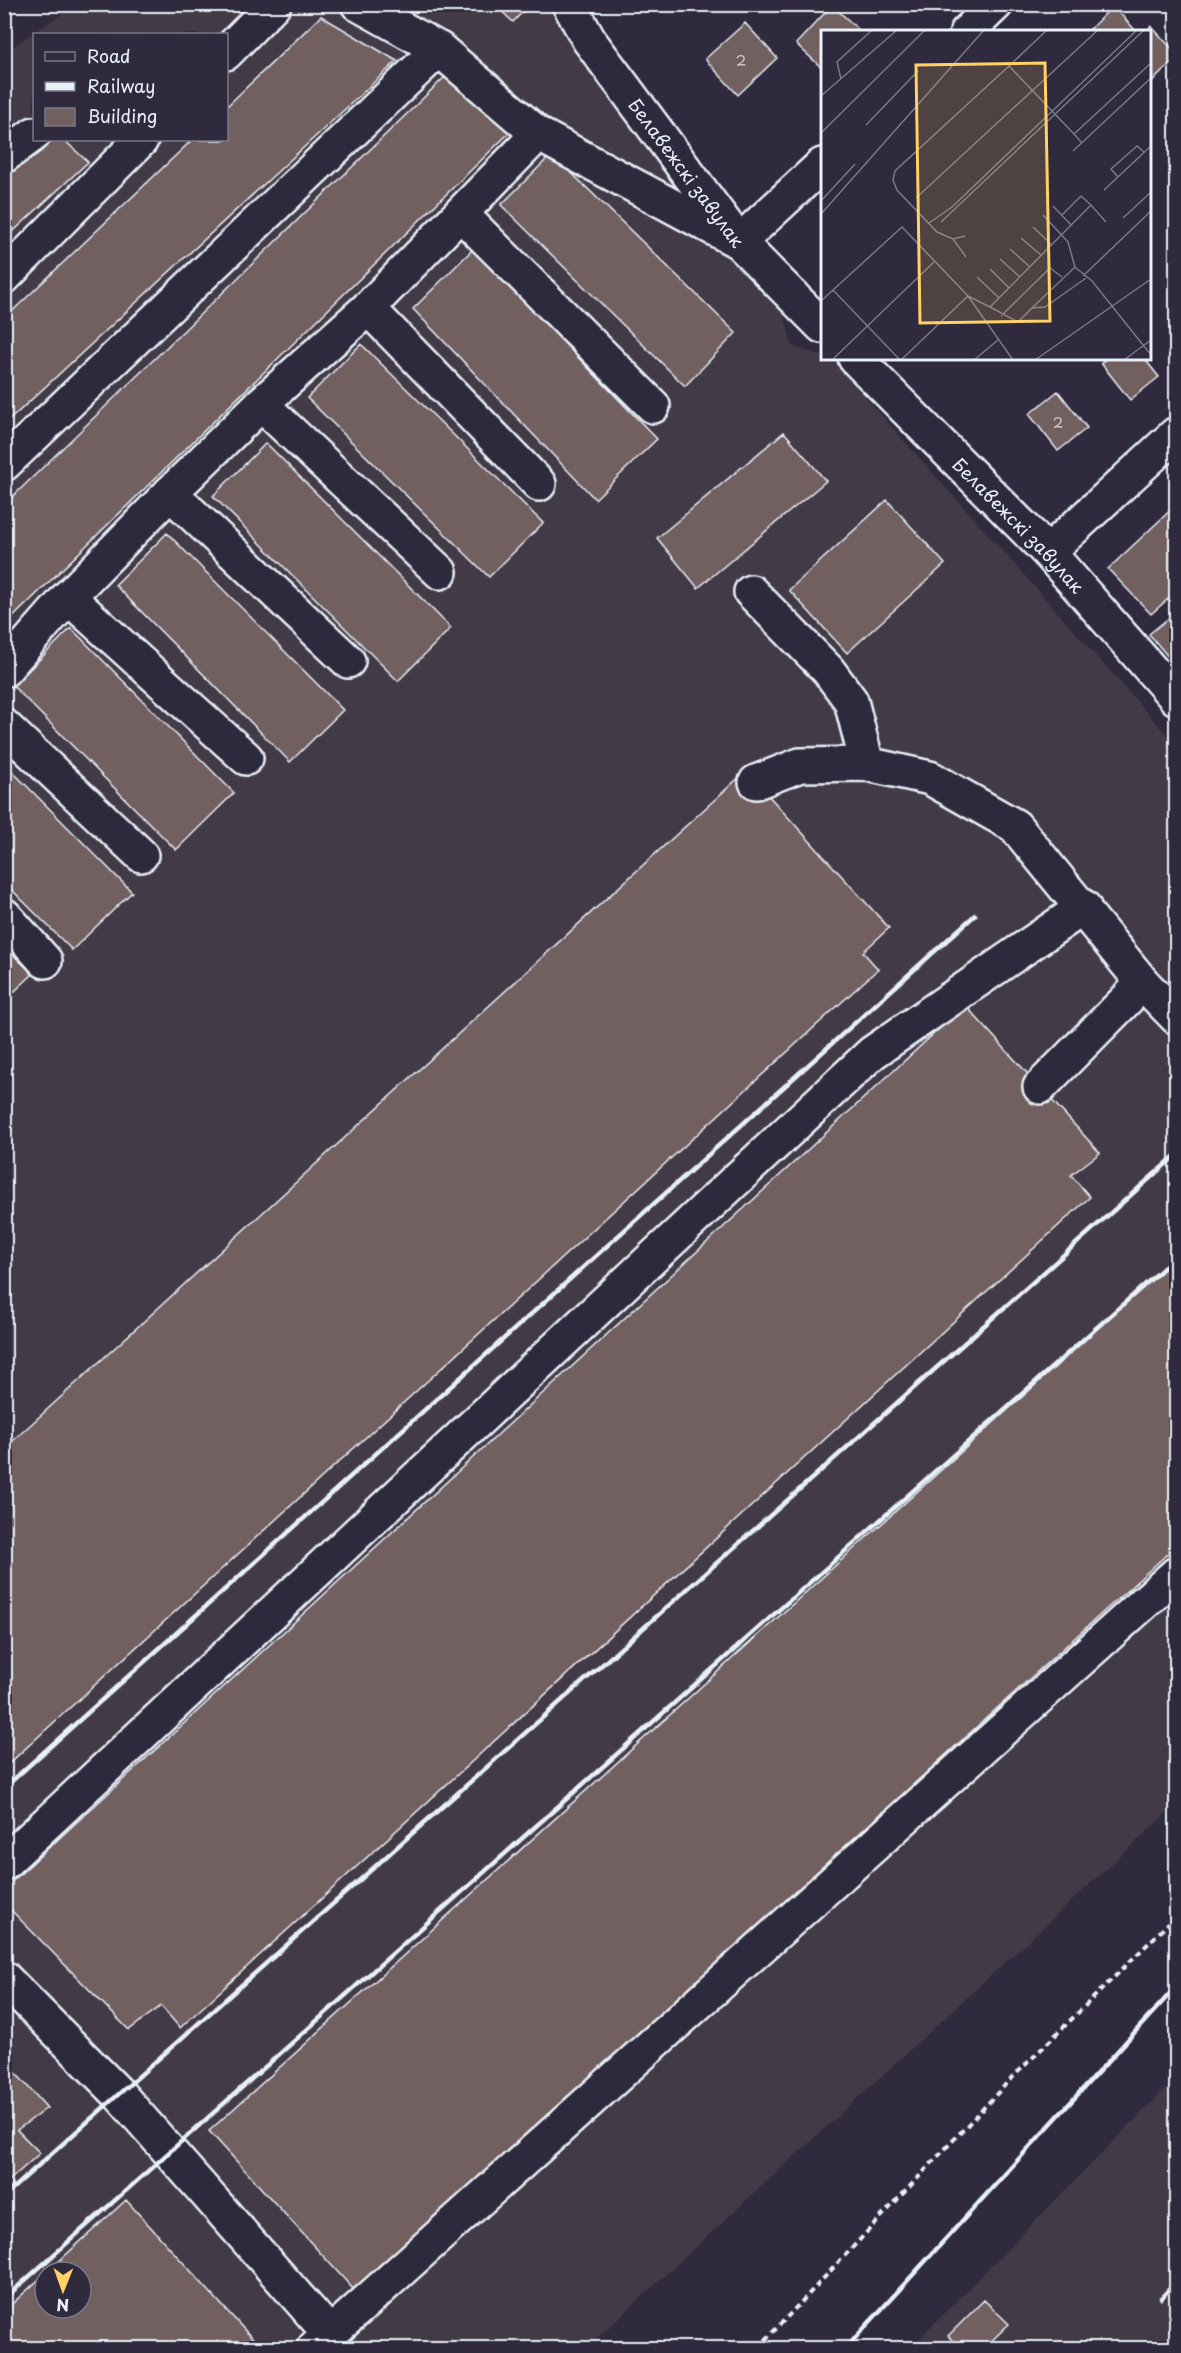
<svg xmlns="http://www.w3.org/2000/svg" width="1181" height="2353" viewBox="0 0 1181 2353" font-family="'Playpen Sans',sans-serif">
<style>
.built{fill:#433a47;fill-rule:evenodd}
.building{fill:#725f5f;stroke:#e8f1f8;stroke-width:1.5}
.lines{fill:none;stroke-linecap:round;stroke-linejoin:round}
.minor-casing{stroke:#e8f1f8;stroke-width:38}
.path{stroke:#e8f1f8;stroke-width:4;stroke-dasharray:6 4.5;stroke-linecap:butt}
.minor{stroke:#2f2a3d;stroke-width:33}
.rail{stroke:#e8f1f8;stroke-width:4.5}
.labels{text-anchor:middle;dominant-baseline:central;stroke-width:6;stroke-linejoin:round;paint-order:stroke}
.number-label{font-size:15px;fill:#caccd2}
.street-label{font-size:18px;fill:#e8f1f8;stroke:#2f2a3d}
.inset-road{fill:none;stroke:#797a88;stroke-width:1.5}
.view{fill:#ffd166;fill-opacity:0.15;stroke:#ffd166;stroke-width:3}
.inset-edge{fill:none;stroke:#e8f1f8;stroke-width:3}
</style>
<rect width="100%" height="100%" fill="#2f2a3d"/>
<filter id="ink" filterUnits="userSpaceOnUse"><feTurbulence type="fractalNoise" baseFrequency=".0167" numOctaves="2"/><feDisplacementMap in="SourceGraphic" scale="12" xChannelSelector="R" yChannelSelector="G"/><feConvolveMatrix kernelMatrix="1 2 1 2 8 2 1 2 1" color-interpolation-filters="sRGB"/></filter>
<g filter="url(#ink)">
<path class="built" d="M75,5H573L771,263L792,346L831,359L1176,745V1805L586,2348H5V52ZM34,34H226V140H34ZM45,2272H81V2308H45Z
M1176,2078V2348H910Z"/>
<path class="building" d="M494,4H530L513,22Z
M832,5L861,32H822V68L796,44Z
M1113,6L1137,32H1087Z
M321,16L397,61L4,425V319L192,140H226V107Z
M745,23L777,58L738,95L705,59Z
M1151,26L1176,53V58L1150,84V32H1145Z
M450,72L510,132L4,626V505Z
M47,140H64L88,162L4,240V177Z
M552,154L736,333L685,386L501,205Z
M473,249L657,439L595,499L413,309Z
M361,344L543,523L489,577L307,398Z
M1107,358H1144L1159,377L1130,400L1101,363Z
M1058,391L1087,428L1058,451L1029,414Z
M784,432L826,481L698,588L657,538Z
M266,443L451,628L398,681L213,496Z
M887,500L945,564L847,653L789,590Z
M1176,505V592L1151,614L1108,569Z
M167,533L343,710L290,762L115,585Z
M1176,612V666L1149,634Z
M71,628L234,793L176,850L13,686Z
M4,763L132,892L72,950L4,882Z
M746,771L889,928L863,952L878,969L4,1768V1449Z
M4,946L33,974L4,1001Z
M965,1005L1100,1153L1071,1175L1090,1197L180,2028L161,2006L129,2030L4,1903V1889Z
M1166,1267L1176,1279V1546L355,2291L209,2131Z
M4,2060L47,2108L17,2130L40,2153L4,2185Z
M126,2200L261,2348H4V2311L45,2274V2308H81V2272H47Z
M984,2300L1009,2324L984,2348H960L948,2336Z"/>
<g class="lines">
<g class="minor-casing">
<g id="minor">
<path d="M358,4L439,49L538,134"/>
<path id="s1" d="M569,4L589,40L739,242L822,326"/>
<path d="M967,32L996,4"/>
<path d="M226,53L274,4"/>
<path d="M4,156L34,134"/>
<path d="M462,215L653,406"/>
<path d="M4,277L141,140"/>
<path d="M368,308L539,484"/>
<path id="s2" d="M855,358L1048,552L1176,698"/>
<path d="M261,404L440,572"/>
<path d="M4,464L439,49"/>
<path d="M170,493L348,661"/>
<path d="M1048,552L1176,434"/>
<path d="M751,592L828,670L851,701L867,764"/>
<path d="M68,597L246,758"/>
<path d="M4,670L68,597L170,493L261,404L368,308L538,134L739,242L822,165"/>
<path d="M4,726L141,855"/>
<path d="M756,782L800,765L867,764L930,778L1015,826L1143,983L1176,1017"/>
<path d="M4,915L45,961"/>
<path d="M1040,1087L1143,983"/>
<path d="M4,1863L872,1053L1084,907"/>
<path d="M4,1978L118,2093L330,2334L314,2348"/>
<path d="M330,2334L1176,1574"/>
</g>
</g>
<path class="path" d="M758,2348L1007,2083L1176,1916"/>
<use href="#minor" class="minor"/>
<path class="rail" d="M4,1788L975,915
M4,2196L1176,1155
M1161,2298L1176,2282
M4,2299L1176,1257
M846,2348L1176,1987"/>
</g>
</g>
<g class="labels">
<g class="number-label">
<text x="741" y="59">2</text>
<text x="1058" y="421">2</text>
</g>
<g class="street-label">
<text stroke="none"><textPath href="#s1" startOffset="206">Белавежскі завулак</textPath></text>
<text stroke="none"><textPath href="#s2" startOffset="234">Белавежскі завулак</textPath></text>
</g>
</g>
<g transform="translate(821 30)">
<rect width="330" height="330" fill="#2f2a3d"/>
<path class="inset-road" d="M226,0L188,36L253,104M20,49L16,32L51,0M0,66L76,0M45,95L97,41M0,103L104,0M261,113L253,104L330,33M252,121L330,48M297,147L290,139L316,116L323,122M283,160L330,116M95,168L277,0M0,171L34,134M232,176L250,195M0,184L163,0M222,185L247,212L254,237L271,251L330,325M241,185L260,166L270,175M302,188L330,162M120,192L323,0M108,193L131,177L316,0M212,197L230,214M144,206L132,209L116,202L76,160L72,150L74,141L188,36M200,208L220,225M132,209L145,227M189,219L209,237M179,229L199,247M169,239L188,258M262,246L330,181M156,247L178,268M12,260L79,330M0,271L81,197L147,266L192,330M169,277L197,292L211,278L224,277L265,248M211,278L254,237M180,286L229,238L241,247M11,330L113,232M80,330L147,266L169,277L270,175L285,192M153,330L177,310M214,330L330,249M303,330L330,310"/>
<path class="view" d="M224,33L229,291L99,293L95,35Z"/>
<rect width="330" height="330" class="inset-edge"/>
</g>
<rect width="1181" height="2353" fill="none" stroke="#2f2a3d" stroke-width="24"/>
<rect x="12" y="12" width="1157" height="2329" fill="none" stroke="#e8f1f8" stroke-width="2" filter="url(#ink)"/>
<rect x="33" y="33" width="195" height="108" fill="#2f2a3d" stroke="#797a88" stroke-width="1.5"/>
<rect x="45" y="52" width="30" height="9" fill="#2f2a3d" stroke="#797a88" stroke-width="1.5"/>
<text x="87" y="63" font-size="18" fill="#e8f1f8">Road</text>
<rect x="45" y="82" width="30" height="9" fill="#e8f1f8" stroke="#797a88" stroke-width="1.5"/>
<text x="87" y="93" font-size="18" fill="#e8f1f8">Railway</text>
<rect x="45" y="108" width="30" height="18" fill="#725f5f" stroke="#797a88" stroke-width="1.5"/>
<text x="87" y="123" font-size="18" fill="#e8f1f8">Building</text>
<g transform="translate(63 2290) rotate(181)"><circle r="28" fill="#2f2a3d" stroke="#797a88" stroke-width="1.5"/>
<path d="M0-4.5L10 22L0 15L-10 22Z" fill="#ffd166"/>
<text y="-9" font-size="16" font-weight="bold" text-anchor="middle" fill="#e8f1f8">N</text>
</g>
</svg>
